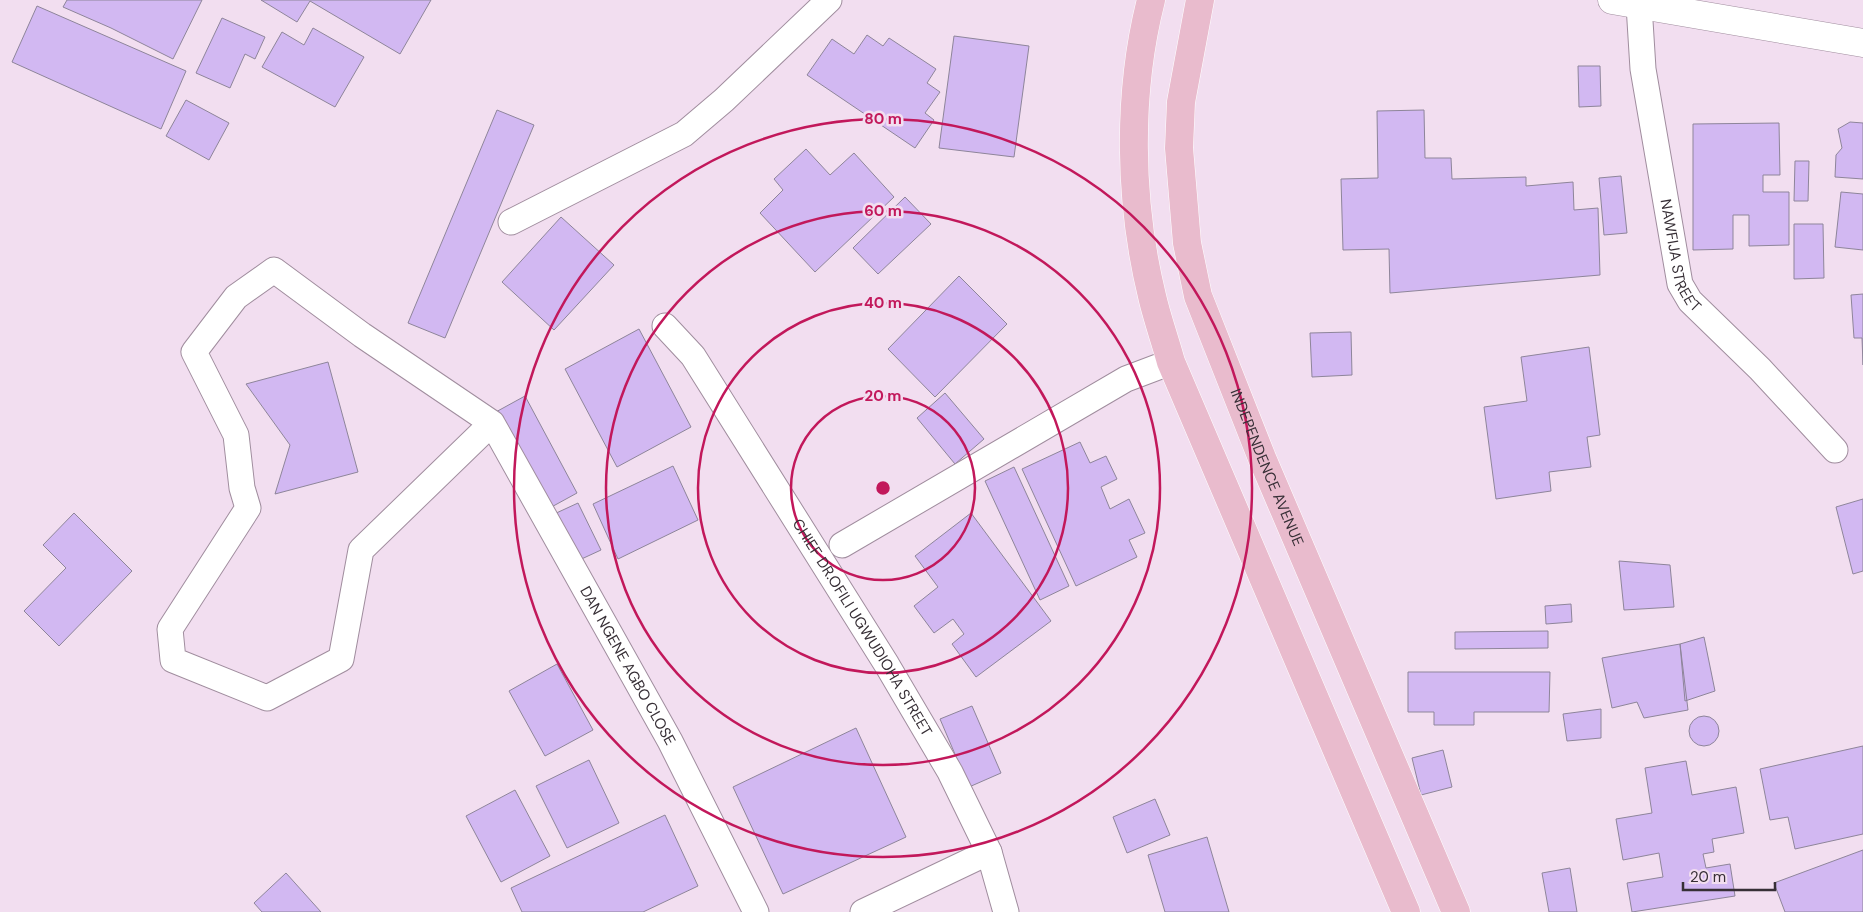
<svg xmlns="http://www.w3.org/2000/svg" width="1863" height="912" viewBox="0 0 1863 912" font-family="'DM Sans',sans-serif">
<style>
.building{fill:#d2b8f2;stroke:#8e859a}
.lines{fill:none;stroke-linecap:round;stroke-linejoin:round}
.minor-casing{stroke:#a08d9e;stroke-width:27}
.tertiary-casing{stroke:#a08d9e;stroke-width:29}
.primary-casing{stroke:#fff;stroke-width:29}
.minor{stroke:#fff;stroke-width:25}
.tertiary{stroke:#fff;stroke-width:28}
.primary{stroke:#e9bbcd;stroke-width:28}
.ring{fill:none;stroke:#c2185b;stroke-width:2.5}
.labels{text-anchor:middle;dominant-baseline:central;stroke-width:5;stroke-linejoin:round;paint-order:stroke}
.street-label{font-size:15px;fill:#372f36;stroke:#f2def0}
.centre{fill:#c2185b;stroke:#f2def0;stroke-width:2.5}
.ring-label{font-size:15px;text-anchor:middle;font-weight:bold;fill:#c2185b;stroke:#f2def0;stroke-width:5;stroke-linejoin:round;paint-order:stroke}
</style>
<rect width="100%" height="100%" fill="#f2def0"/>
<path class="building" d="M67,0H202L173,59L111,28L63,7Z
M261,0H431L400,54L310,1L297,22Z
M37,6L186,71L161,129L12,62Z
M222,18L265,37L255,59L245,54L230,88L196,73Z
M313,28L364,57L335,107L262,67L282,32L304,45Z
M867,35L883,46L889,38L936,69L927,83L940,92L925,113L934,120L915,148L807,75L832,39L854,54Z
M954,36L1029,46L1014,157L939,148Z
M1578,66H1600L1601,106L1579,107Z
M186,100L229,123L209,160L166,136Z
M497,110L534,125L445,338L408,323Z
M1424,110L1425,158H1451L1452,179L1526,177V186L1573,182L1574,210L1598,208L1600,275L1390,293L1389,249L1343,250L1341,179L1378,178L1377,111Z
M1850,122L1863,123V179L1835,177L1836,155L1842,148L1838,129Z
M1779,123L1780,175H1763V192H1789V245L1749,246V215H1733V249L1693,250V124Z
M806,149L830,175L854,153L894,197L815,272L760,213L783,190L774,179Z
M1795,161H1809L1808,201H1794Z
M1621,176L1627,233L1604,235L1599,178Z
M1841,192L1863,194V250L1835,247Z
M905,197L931,224L878,274L853,248Z
M561,217L614,265L554,330L502,282Z
M1794,224H1823L1824,278L1794,279Z
M959,276L1007,324L935,397L888,349Z
M1863,294V365L1862,338H1854L1851,295Z
M639,329L691,427L617,467L565,369Z
M1351,332L1352,375L1312,377L1310,333Z
M1589,347L1600,435L1587,437L1591,467L1549,472L1551,491L1496,499L1484,407L1527,401L1521,357Z
M328,362L358,472L275,494L290,445L246,384Z
M945,393L984,439L955,464L917,418Z
M525,396L577,493L546,510L494,413Z
M1080,442L1090,463L1106,456L1117,479L1101,487L1110,509L1129,499L1145,533L1129,540L1137,557L1076,586L1022,469Z
M673,466L698,520L618,559L593,504Z
M1014,467L1069,586L1040,600L985,481Z
M1863,499V571L1853,574L1836,507Z
M578,503L601,550L575,562L552,515Z
M74,513L132,571L59,646L24,611L66,568L43,545Z
M971,513L1051,621L976,677L952,644L964,634L953,619L934,633L914,606L938,587L915,556Z
M1619,561L1670,565L1674,607L1624,610Z
M1571,604L1572,622L1546,624L1545,606Z
M1548,631V648L1455,649V632Z
M1704,637L1715,691L1685,701L1680,644Z
M1680,644L1688,710L1644,718L1637,702L1612,708L1602,658Z
M557,664L593,730L545,756L509,691Z
M1408,672H1550L1549,712H1474V725H1434V712H1408Z
M972,706L1001,773L969,787L940,719Z
M1601,709V738L1567,741L1563,714Z
M1689 731a15 15 0 1 1 30 0a15 15 0 1 1-30 0Z
M856,728L906,837L783,894L733,787Z
M1863,746V834L1795,849L1788,817L1770,820L1760,769Z
M1443,750L1452,787L1421,795L1412,758Z
M589,760L619,823L567,848L536,786Z
M1686,761L1692,795L1736,787L1744,833L1712,839L1714,852L1703,854L1706,868L1730,864L1735,896L1632,912L1627,883L1663,877L1659,853L1623,860L1616,819L1652,813L1645,768Z
M515,790L550,856L501,882L466,816Z
M1155,799L1170,835L1127,853L1113,817Z
M665,815L698,886L643,912H522L511,888Z
M1207,837L1229,912H1165L1148,855Z
M1863,850V912H1785L1774,883Z
M1570,868L1577,912H1549L1542,873Z
M286,873L321,912H262L254,903Z"/>
<g class="lines">
<g class="minor-casing">
<g id="minor">
<path id="s1" d="M1639,5L1643,69L1680,284L1690,301L1760,369L1835,450"/>
<path d="M511,222L684,134L724,100L829,0"/>
<path id="s2" d="M665,326L693,356L887,665L950,772L989,852L1006,912"/>
<path id="s3" d="M492,423L361,550L341,659L267,698L173,660L170,629L248,508L242,488L236,435L194,352L236,297L274,270L362,335L492,423L670,741L756,912"/>
<path d="M842,545L1126,379L1171,362"/>
<path d="M863,912L989,852"/>
</g>
</g>
<g class="tertiary-casing">
<path id="tertiary" d="M1612,0L1863,43"/>
</g>
<g class="primary-casing">
<g id="primary">
<path d="M1151,0C1127,94 1129,202 1152,296C1157,318 1165,340 1171,362L1406,912"/>
<path id="s4" d="M1200,0L1181,102L1179,148L1187,243L1198,296L1262,458L1456,912"/>
</g>
</g>
<use href="#minor" class="minor"/>
<use href="#tertiary" class="tertiary"/>
<use href="#primary" class="primary"/>
</g>
<g class="ring">
<circle cx="883" cy="488" r="92"/>
<circle cx="883" cy="488" r="185"/>
<circle cx="883" cy="488" r="277"/>
<circle cx="883" cy="488" r="369"/>
</g>
<g class="labels">
<g class="street-label">
<text stroke="none"><textPath href="#s1" startOffset="255">NAWFIJA STREET</textPath></text>
<text stroke="none"><textPath href="#s4" startOffset="484">INDEPENDENCE AVENUE</textPath></text>
<text stroke="none"><textPath href="#s2" startOffset="361">CHIEF DR.OFILI UGWUDIOHA STREET</textPath></text>
<text stroke="none"><textPath href="#s3" startOffset="1481">DAN NGENE AGBO CLOSE</textPath></text>
</g>
</g>
<circle cx="883" cy="488" r="8" class="centre"/>
<g class="ring-label">
<text x="883" y="124">80 m</text>
<text x="883" y="216">60 m</text>
<text x="883" y="308">40 m</text>
<text x="883" y="401">20 m</text>
</g>
<path d="M1683 882v8h92v-8" fill="none" stroke="#372f36" stroke-width="2.5"/>
<text x="1690" y="882" font-size="15" fill="#372f36" stroke="#f2def0" stroke-width="4" paint-order="stroke">20 m</text>
</svg>
